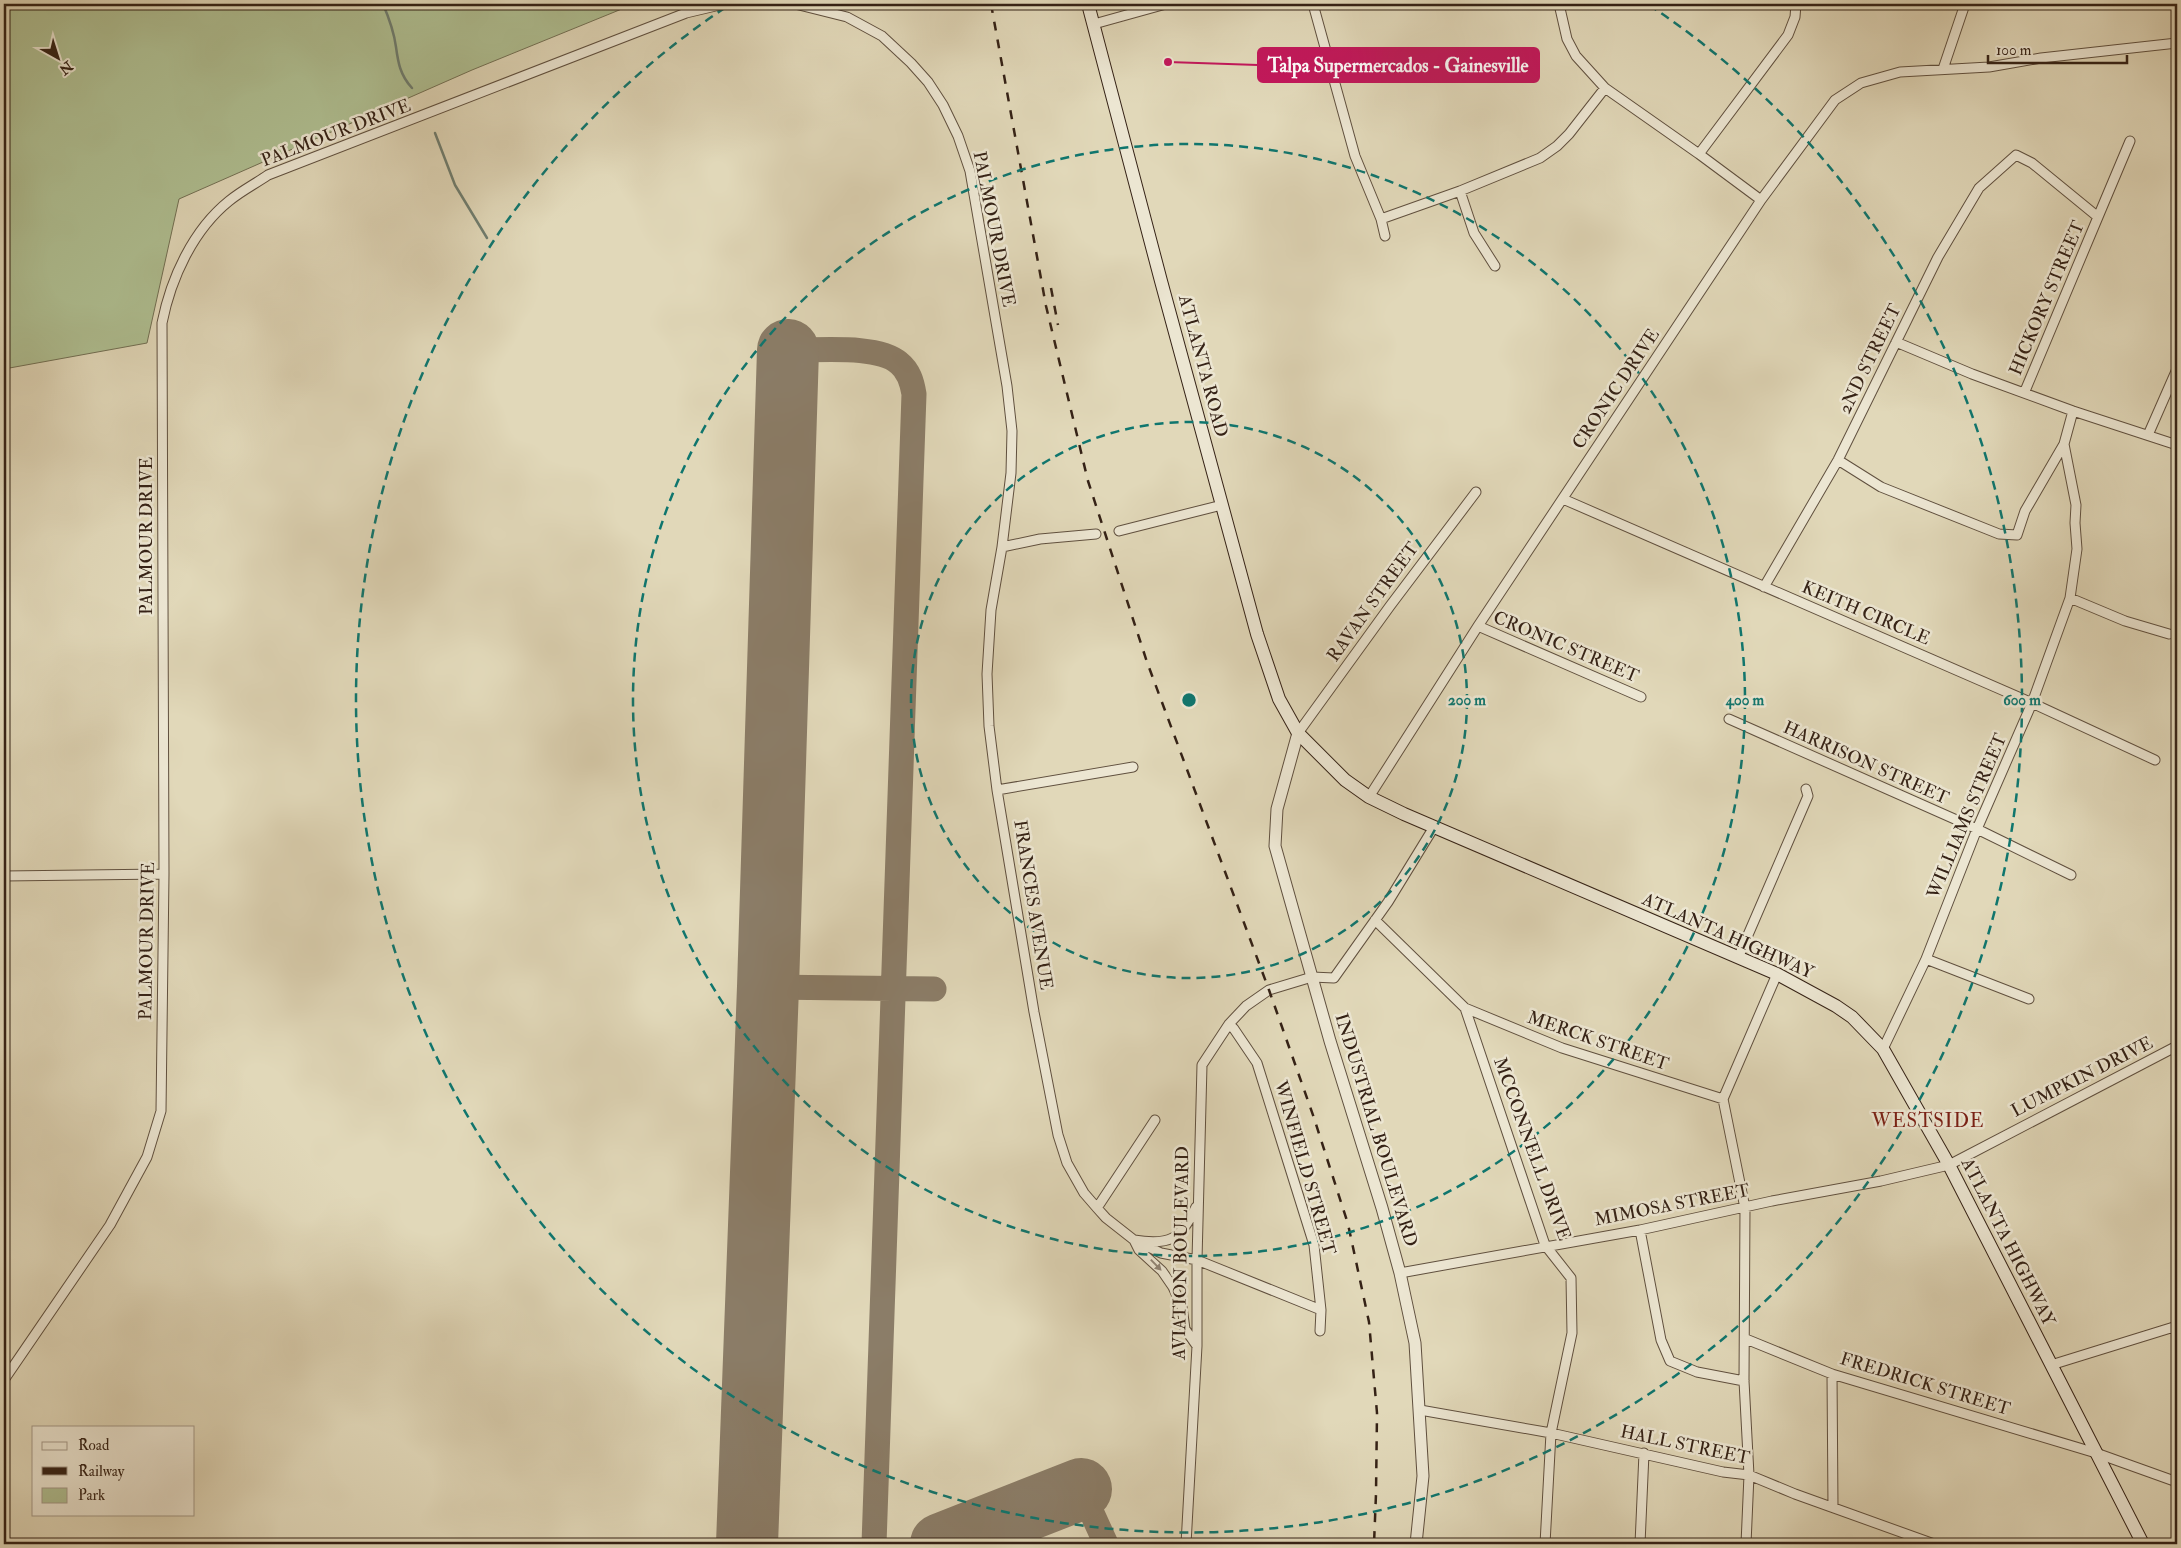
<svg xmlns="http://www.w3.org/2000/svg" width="2181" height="1548" viewBox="0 0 2181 1548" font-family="'IM FELL Double Pica',serif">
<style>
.green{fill:#afbf92;stroke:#727054}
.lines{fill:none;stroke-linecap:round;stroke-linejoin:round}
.stream{stroke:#6f7d6f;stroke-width:2.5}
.taxiway{stroke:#8b7d68;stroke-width:25}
.runway{stroke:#8b7d68;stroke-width:62}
.minor-casing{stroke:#60503f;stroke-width:11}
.tertiary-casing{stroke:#60503f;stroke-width:13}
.secondary-casing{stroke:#352216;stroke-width:14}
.minor{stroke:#ece6d2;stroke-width:9}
.tertiary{stroke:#ece6d2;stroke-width:11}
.secondary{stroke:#ece6d2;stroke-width:12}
.rail{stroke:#352216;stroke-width:2.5;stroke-dasharray:9 9;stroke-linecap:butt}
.oneway{fill:#908474}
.ring{fill:none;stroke:#0f766e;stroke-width:2.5;stroke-dasharray:9 6}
.labels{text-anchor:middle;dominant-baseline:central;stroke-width:5;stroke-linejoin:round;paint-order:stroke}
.street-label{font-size:18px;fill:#352216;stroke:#ece6d2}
.neighbourhood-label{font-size:19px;letter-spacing:1px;fill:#7a1f14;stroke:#ece6d2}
.centre{fill:#0f766e;stroke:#ece6d2;stroke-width:2.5}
.ring-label{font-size:15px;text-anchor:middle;font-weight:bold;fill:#0f766e;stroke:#ece6d2;stroke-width:5;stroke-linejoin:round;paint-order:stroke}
.leader{fill:none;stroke:#c2185b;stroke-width:2}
.callout-dot{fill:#c2185b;stroke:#ece6d2;stroke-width:2}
.callout{fill:#c2185b;stroke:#c2185b;stroke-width:2}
.callout-label{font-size:19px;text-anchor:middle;font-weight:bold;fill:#fff}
</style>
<rect width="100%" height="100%" fill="#e1d8b9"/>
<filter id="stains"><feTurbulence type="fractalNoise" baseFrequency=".004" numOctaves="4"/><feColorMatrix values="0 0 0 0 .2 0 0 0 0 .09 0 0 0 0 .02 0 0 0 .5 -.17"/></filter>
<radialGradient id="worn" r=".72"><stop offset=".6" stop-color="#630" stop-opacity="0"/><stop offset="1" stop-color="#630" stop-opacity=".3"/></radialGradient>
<path class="green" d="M4,4H634L472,70L179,199L147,343L4,369Z"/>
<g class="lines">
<path class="stream" d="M383,4C389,18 394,32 396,47C398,62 400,75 412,88
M435,133L455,185L487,238"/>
<path class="taxiway" d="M788,350C817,351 877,344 899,363C909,371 912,382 914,394L874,1544
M768,987L934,989
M1081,1489L1106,1544"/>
<path class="runway" d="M747,1544L768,987L788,350
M941,1544L1081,1489"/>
<g class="minor-casing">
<path id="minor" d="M795,4L847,17L882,36L911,63L928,82L943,105L958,136L970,171L1007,386L1012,431L1011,473L1002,547L991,610L987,674L989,726L997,790L1034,1012L1058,1135L1067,1163L1084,1193L1097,1208L1106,1218L1134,1240L1161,1253L1197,1260L1321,1310
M1313,4L1355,156L1381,219L1385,236
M1559,4L1567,39L1576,56L1605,88L1699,154L1761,200
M1094,24L1166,4
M1943,69L1965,4
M1699,154L1788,35L1795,17L1796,4
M1460,191L1474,233L1495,266
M2098,217L2130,141
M1381,219L1460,191L1540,158L1557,146L1569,134L1605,88
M1896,342L1972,374L2073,411L2177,445
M2148,435L2177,369
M1838,460L1881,487L1999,534L2017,535L2025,511L2064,444L2073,411
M1563,499L2032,703L2155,760
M1119,531L1222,505
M1002,547L1040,539L1096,534
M1764,587L1838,460L1938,257L1979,188L2016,155L2032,163L2098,217L2025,391
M2070,598L2125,621L2169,634
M1478,626L1641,697
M1729,719L1977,829L2071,875
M1298,733L1390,606L1476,492
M997,790L1133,767
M1369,797L1478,626L1761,200L1835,100L1861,83L1900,72L1989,67L2041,58L2177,43
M4,876L164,874
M1375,920L1465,1008L1545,1245L1571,1278L1572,1333L1551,1433L1545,1544
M1738,958L1808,796L1806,789
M1926,959L2029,999
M1465,1008L1562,1048L1723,1099
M1229,1024L1234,1029L1257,1063L1314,1245L1321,1310L1320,1331
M1883,1049L1926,959L1977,829L2032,703L2070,598L2077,549L2075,523L2076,505L2064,444
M1196,1207C1181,1239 1170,1246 1134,1240L1139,1250L1162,1271L1173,1287L1182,1307L1185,1329L1197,1346
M1097,1208L1155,1120
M1640,1230L1661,1340L1670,1361L1697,1372L1744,1381
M1400,1273L1640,1230L1772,1201L1881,1181L1949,1165L2177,1046
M2176,1326L2177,1341
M1746,1339L1832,1374L2096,1453L2177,1482
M2051,1365L2177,1326
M1832,1374L1833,1507
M4,1380L110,1225L147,1157L161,1111L164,874L162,323C171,278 193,230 229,201C241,191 255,184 268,175L686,13L724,4
M1420,1410L1551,1433L1723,1472L1749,1475L1795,1494L1934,1544
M1186,1544L1197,1346V1260L1202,1065L1229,1024L1246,1006L1269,990L1312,977L1334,978L1388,902L1434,827
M1640,1544L1644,1453
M1746,1544L1749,1475L1744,1381L1745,1208L1723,1099L1777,974"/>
</g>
<g class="tertiary-casing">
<path id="tertiary" d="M1298,733L1277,809L1275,846L1330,1041L1382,1208L1400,1273L1415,1343L1423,1476L1416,1544"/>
</g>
<g class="secondary-casing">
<path id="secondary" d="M1088,4L1161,281L1257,634L1279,699L1298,733L1345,780L1369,797L1404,814L1777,974L1836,1006L1852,1017L1883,1049L1949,1165L2143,1544"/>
</g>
<use href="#minor" class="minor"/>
<use href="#tertiary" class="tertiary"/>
<use href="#secondary" class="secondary"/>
<path class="rail" d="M991,4L1046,306L1088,481L1147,662L1269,990L1314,1118L1348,1224L1369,1322L1377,1413L1376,1494L1374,1544
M1051,288L1058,325"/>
</g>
<defs><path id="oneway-solid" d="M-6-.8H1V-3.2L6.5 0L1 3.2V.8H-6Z" transform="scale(1.25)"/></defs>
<use class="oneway" href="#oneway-solid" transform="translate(1156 1265) rotate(46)"/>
<g class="ring">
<circle cx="1189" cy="700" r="278"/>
<circle cx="1189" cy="700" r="556"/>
<path d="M1649 5A833 833 0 1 1 729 5"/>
</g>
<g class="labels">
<g class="street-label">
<text transform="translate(336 133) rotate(-21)">PALMOUR DRIVE</text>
<text transform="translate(994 229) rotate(79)">PALMOUR DRIVE</text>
<text transform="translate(2047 298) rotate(-67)">HICKORY STREET</text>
<text transform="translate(1870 359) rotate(-64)">2ND STREET</text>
<text transform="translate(1203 366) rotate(75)">ATLANTA ROAD</text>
<text transform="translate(1616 389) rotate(-56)">CRONIC DRIVE</text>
<text transform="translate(146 536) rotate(-90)">PALMOUR DRIVE</text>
<text transform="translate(1373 602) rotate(-54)">RAVAN STREET</text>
<text transform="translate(1866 613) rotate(23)">KEITH CIRCLE</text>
<text transform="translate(1566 647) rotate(23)">CRONIC STREET</text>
<text transform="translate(1866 763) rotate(24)">HARRISON STREET</text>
<text transform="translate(1967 816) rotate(-67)">WILLIAMS STREET</text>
<text transform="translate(1033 905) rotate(81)">FRANCES AVENUE</text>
<text transform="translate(1728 936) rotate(24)">ATLANTA HIGHWAY</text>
<text transform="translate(147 941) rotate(-89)">PALMOUR DRIVE</text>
<text transform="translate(1598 1041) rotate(19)">MERCK STREET</text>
<text transform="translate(2082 1077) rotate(-27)">LUMPKIN DRIVE</text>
<text transform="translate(1376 1130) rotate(73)">INDUSTRIAL BOULEVARD</text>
<text transform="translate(1532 1149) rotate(70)">MCCONNELL DRIVE</text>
<text transform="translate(1305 1168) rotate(74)">WINFIELD STREET</text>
<text transform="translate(1672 1205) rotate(-11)">MIMOSA STREET</text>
<text transform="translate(2008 1242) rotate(63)">ATLANTA HIGHWAY</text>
<text transform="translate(1181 1253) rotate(-89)">AVIATION BOULEVARD</text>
<text transform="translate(1925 1384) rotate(17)">FREDRICK STREET</text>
<text transform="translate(1685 1445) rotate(12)">HALL STREET</text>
</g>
<g class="neighbourhood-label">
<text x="1928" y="1121">WESTSIDE</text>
</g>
</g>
<circle cx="1189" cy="700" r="8" class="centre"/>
<g class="ring-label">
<text x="1467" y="705">200 m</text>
<text x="1745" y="705">400 m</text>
<text x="2022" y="705">600 m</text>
</g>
<path class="leader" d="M1168 62L1258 65"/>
<circle class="callout-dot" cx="1168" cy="62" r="5"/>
<rect class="callout" x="1258" y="48" width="281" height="34" rx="5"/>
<g class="callout-label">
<text x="1398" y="72">Talpa Supermercados - Gainesville</text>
</g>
<rect width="2181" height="1548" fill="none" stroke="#e1d8b9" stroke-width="20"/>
<rect x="5" y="5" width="2171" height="1538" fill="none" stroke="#352216" stroke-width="2.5"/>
<rect x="10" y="10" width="2161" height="1528" fill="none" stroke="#352216"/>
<rect x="32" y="1426" width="162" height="90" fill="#ece6d2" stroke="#a39887"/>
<rect x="42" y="1442" width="25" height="8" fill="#ece6d2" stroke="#a39887"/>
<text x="78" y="1450" font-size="15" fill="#352216">Road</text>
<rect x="42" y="1467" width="25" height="8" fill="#352216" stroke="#a39887"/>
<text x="78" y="1476" font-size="15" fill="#352216">Railway</text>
<rect x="42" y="1488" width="25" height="15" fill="#afbf92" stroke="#a39887"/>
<text x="78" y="1500" font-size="15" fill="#352216">Park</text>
<g transform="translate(58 58) rotate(141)" stroke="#ece6d2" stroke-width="4" paint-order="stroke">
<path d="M0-4L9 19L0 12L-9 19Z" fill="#352216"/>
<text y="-8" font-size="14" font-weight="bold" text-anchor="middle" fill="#352216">N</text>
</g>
<path d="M1988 55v8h139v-8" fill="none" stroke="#352216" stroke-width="2.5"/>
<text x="1996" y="55" font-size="15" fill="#352216" stroke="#ece6d2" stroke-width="4" paint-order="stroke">100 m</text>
<rect width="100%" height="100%" filter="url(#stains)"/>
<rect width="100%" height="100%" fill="url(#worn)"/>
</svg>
